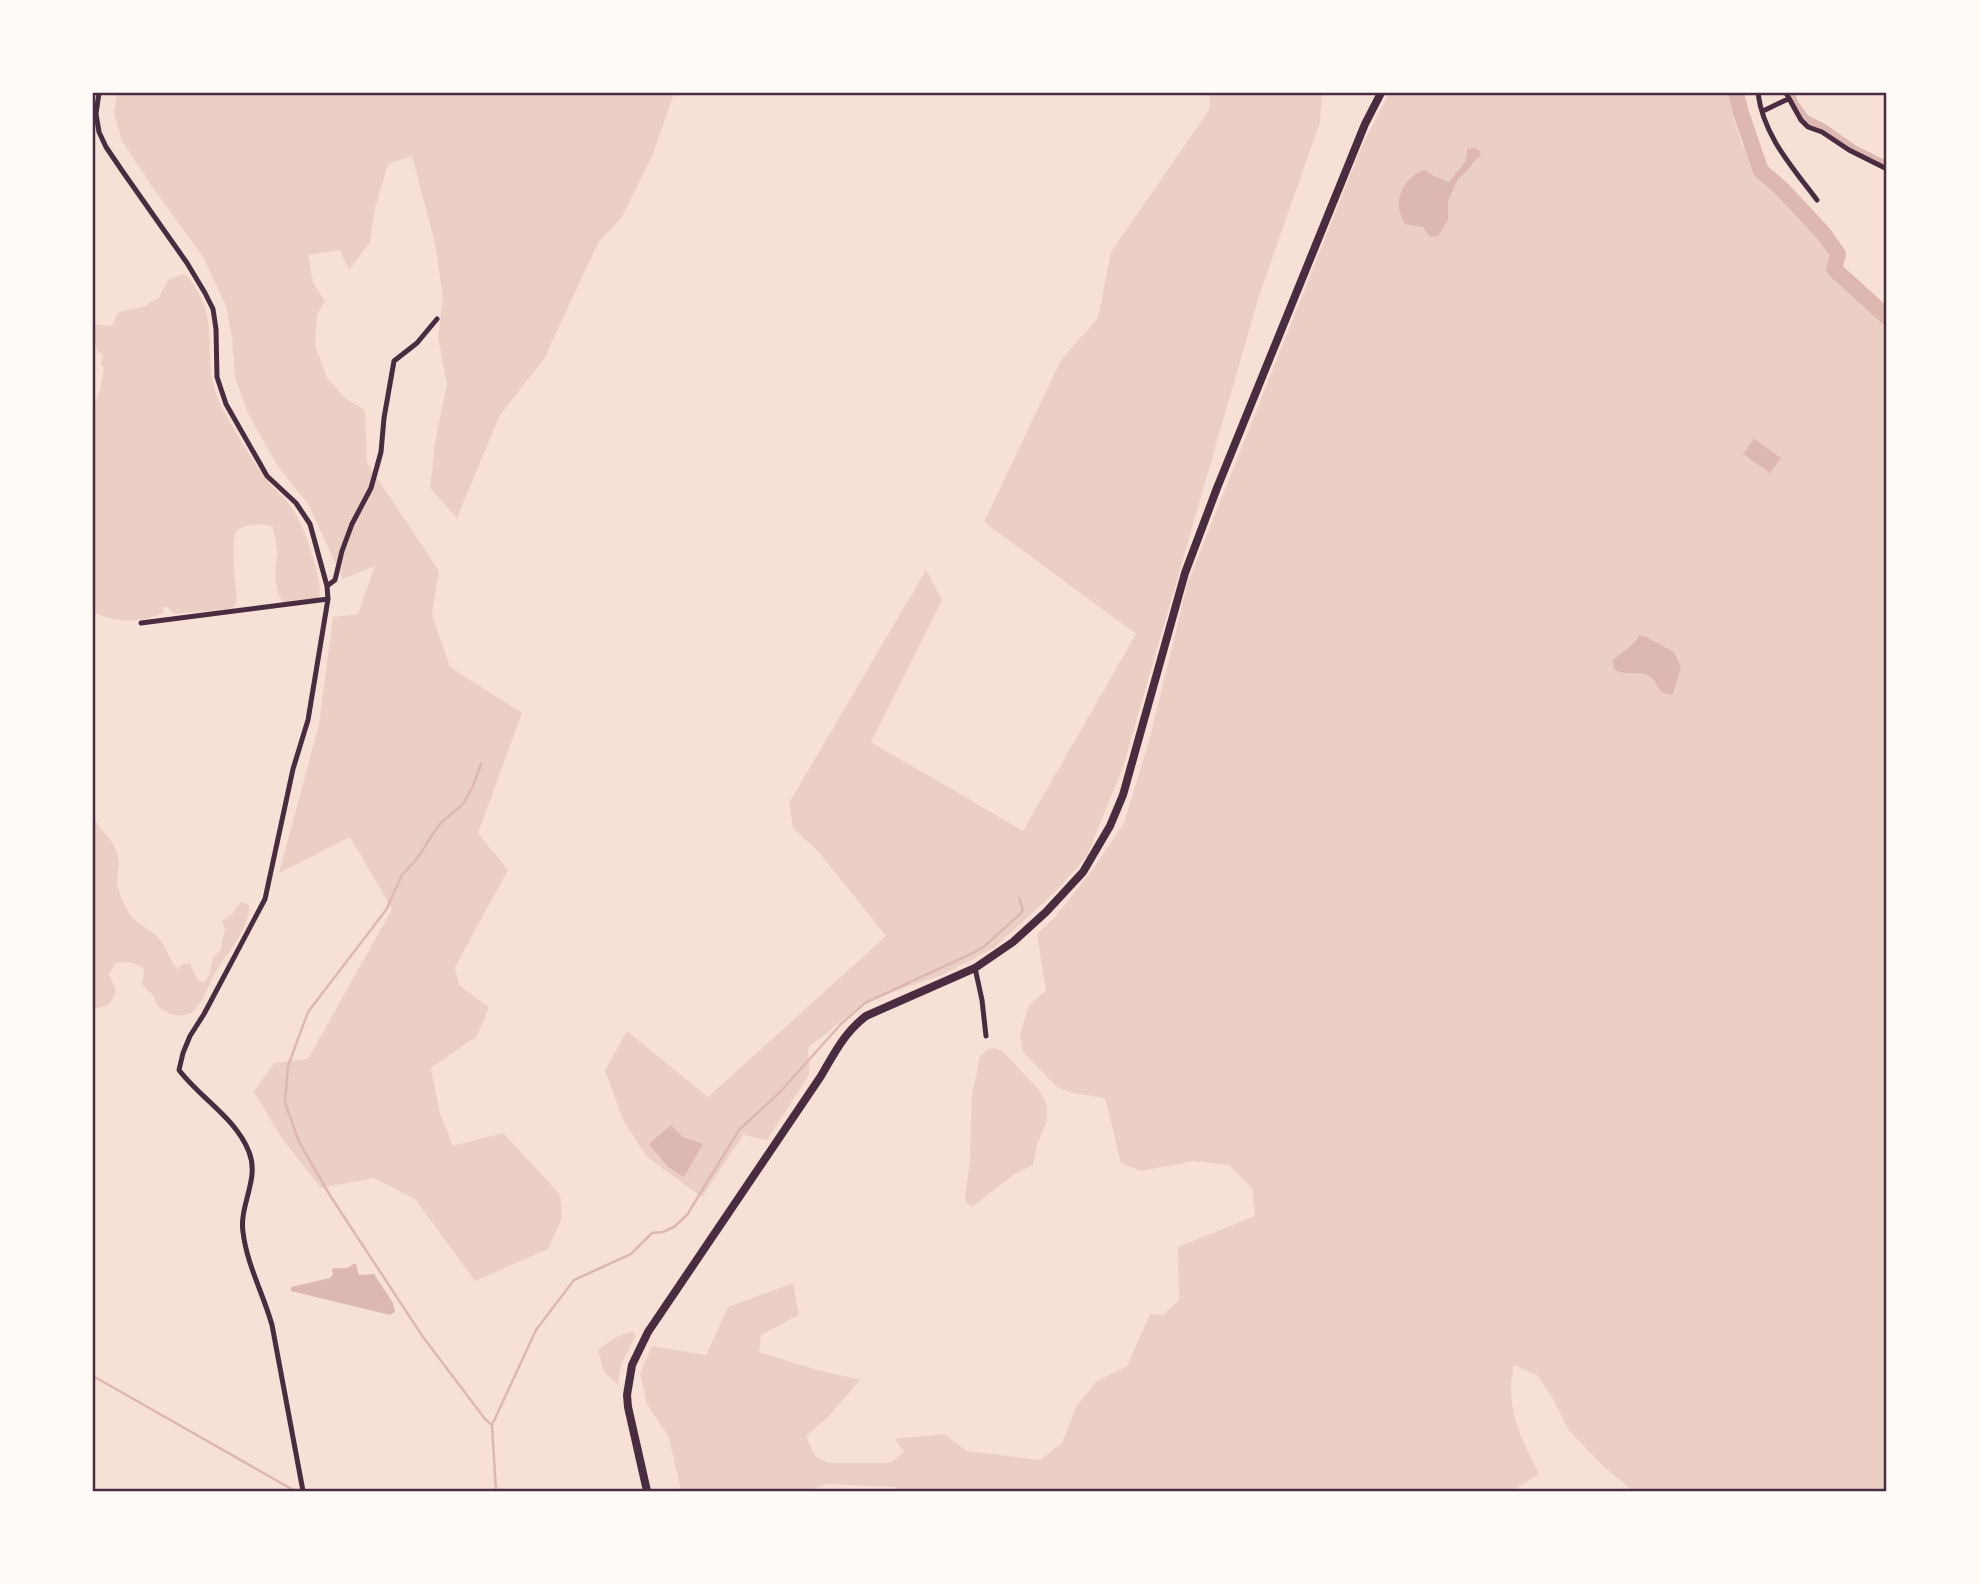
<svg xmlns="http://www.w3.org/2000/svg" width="1980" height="1584" viewBox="0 0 1980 1584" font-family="Quicksand,sans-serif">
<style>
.green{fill:#ebcfc5}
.water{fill:#dcb8b0}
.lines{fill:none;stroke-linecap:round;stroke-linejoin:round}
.stream{stroke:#dcb8b0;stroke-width:2.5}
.canal{stroke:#dcb8b0;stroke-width:9}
.river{stroke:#dcb8b0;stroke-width:16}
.minor{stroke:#4a2c40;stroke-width:5}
.primary{stroke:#4a2c40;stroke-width:8}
.neatline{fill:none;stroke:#4a2c40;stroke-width:2.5}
</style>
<rect width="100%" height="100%" fill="#f7e1d7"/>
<path class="green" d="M117,93H674L653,154L622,217L598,243L544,359L500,415L457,518L430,488L435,442L447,384L438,338L443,298L435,243L412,156L388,164L374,212L370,242L349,270L340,250L308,255L313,282L325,301L317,315L315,345L327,378L346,399L365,410L367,463L439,571L432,615L450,667L522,713L478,833L508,870L455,967L459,985L489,1007L477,1036L431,1068L440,1113L453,1146L503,1133L560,1194L562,1218L548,1249L475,1281L415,1199L374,1178L321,1188L281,1137L254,1092L274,1063L308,1059L392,909L350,837L279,873L319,724L333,617L358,614L375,566L343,579L308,504L279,468L248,414L235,377L232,339L226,306L204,258L153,188L122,141L114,113Z
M1210,93H1322L1320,122L1259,296L1123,767L1087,856L1056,891L994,948L944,974L865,1002L808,1048L809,1075L767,1140L743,1135L702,1197L647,1157L623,1120L605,1070L627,1031L708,1097L886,936L817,850L793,828L789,803L926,570L942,600L871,742L1023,831L1136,634L984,522L1061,360L1098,318L1111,252L1209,110Z
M1389,93H1730L1731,109L1741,142L1764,182L1807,220L1832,261L1887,319V1491H1633L1604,1467L1569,1431L1553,1399L1537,1375L1513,1365C1513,1372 1512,1380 1511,1387C1511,1420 1525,1446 1539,1474L1512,1491H897L896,1487L826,1484L809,1491H681L669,1438L647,1404L640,1374L652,1346L706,1355L728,1307L793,1283L799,1315L761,1335L759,1352L817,1370L860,1380L828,1417L806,1436L815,1456L828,1463H890L904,1452L895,1439L944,1434L967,1451L1040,1460L1062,1443L1077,1405L1097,1381L1127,1366L1150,1314L1163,1315L1179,1300L1178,1247L1255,1216L1252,1188L1229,1165L1194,1161L1141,1171L1121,1163L1105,1098L1072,1093L1057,1087L1023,1052L1020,1035L1029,1005L1046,990L1037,934L1056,916L1093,869L1124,823L1149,741L1188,582L1361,148Z
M183,274C191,278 193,283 197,290C217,325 205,348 213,383C215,393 220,405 225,413C237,434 250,457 264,477C271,487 282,494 289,504C304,524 309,545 316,568C318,579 322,589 318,599L283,603C274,591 275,571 277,556C278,547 274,536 273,527C266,524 259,524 251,525C246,526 239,528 236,532C230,542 236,587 237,600L234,607L228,609L175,614L167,607H163V613C138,624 117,623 93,612V405C101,395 101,381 104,368L101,365L103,355L97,350L95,344L93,343V324L110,326L114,324L115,317L119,312L146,306L152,301L159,298L168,280Z
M93,816C99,830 113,839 117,853C122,865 114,879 119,891C122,900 129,915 135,920C143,928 153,930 161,941C168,950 170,961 177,969L183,964L190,963L197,979L203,983L209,976L213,957L220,951L225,930L222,921L231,915L241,902L249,905C251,925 229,952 218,968C210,981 206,995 197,1007C188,1021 164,1016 156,1003C155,1001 155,999 154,997C150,990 144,989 141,981L144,976L143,967L130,962L115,963L109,975L116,989L115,995L108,1005L93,1009Z
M995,1048L1003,1052L1013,1062L1038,1089L1047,1104V1121L1037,1145L1033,1165L1013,1175L972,1207L966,1202L965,1196L970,1162L972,1095L980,1056L988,1049Z
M633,1331L636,1336L621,1364L618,1385L604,1372L598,1350L616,1337Z"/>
<path class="water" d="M1475,148L1481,152L1480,156C1471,163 1467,173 1458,179L1448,201V220L1438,236L1430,237L1423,227L1405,224C1402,218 1399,213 1399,207C1397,192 1410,173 1425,170L1434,176L1449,182L1466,161L1467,149Z
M1754,439L1781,458L1770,473L1743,454Z
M1639,636H1644L1674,652L1681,667L1673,694C1653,695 1661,681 1647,675C1637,670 1624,677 1614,669L1613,660C1622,651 1632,648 1639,636Z
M671,1125L683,1137L703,1144L684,1177L669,1168L649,1144Z
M353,1264H356L359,1275L374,1274L393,1303L395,1312L390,1315L291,1291V1287L330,1278L333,1274L332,1269C340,1267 347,1271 353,1264Z"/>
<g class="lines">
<path class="stream" d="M481,764L473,786L463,804L442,822L434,832L417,859L402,875L386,910L308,1012L288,1066L285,1102L299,1142L331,1197L423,1337L485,1419L492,1425
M93,1376L295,1491
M496,1491L492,1425L536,1330L574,1280L631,1254L652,1233L663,1232L674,1227L687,1215L739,1130L780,1092L841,1024L865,1003L975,952L985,946L1020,914L1023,910L1019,898"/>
<path class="canal" d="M1790,93L1794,104L1805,119L1823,128L1853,149L1887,166"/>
<path class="river" d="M1736,93L1741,113L1761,171L1782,189L1824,234L1838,254L1834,269L1887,317"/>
<path class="minor" d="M99,93L96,114L99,132L106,147L123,172L187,263L205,293L213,309L216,329L217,377L226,404L267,476L296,503L310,524L327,586L328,599L308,720L293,769L265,899L204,1014L190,1036L183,1053L179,1070C200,1098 236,1118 249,1152C260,1179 239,1205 243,1232C247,1265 263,1293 272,1325L303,1491
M1758,93C1763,135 1792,167 1817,200
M1786,93L1801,120L1808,127L1822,132L1849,150L1887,169
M1763,111L1788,99
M327,586L335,580L342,551L352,524L371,488L381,452L384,418L394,361L417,343L437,319
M141,623L328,599
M975,968L982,1000L986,1036"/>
<path class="primary" d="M647,1491L628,1407L627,1395L632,1365L648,1332L821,1076C835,1052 845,1032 866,1016L975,968L1013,942L1046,912L1083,872L1110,826L1123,795L1185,573L1217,488L1365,124L1381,93"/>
</g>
<rect width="1980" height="1584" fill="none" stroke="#fffaf5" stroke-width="189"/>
<rect x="94" y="94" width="1791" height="1396" class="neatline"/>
</svg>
